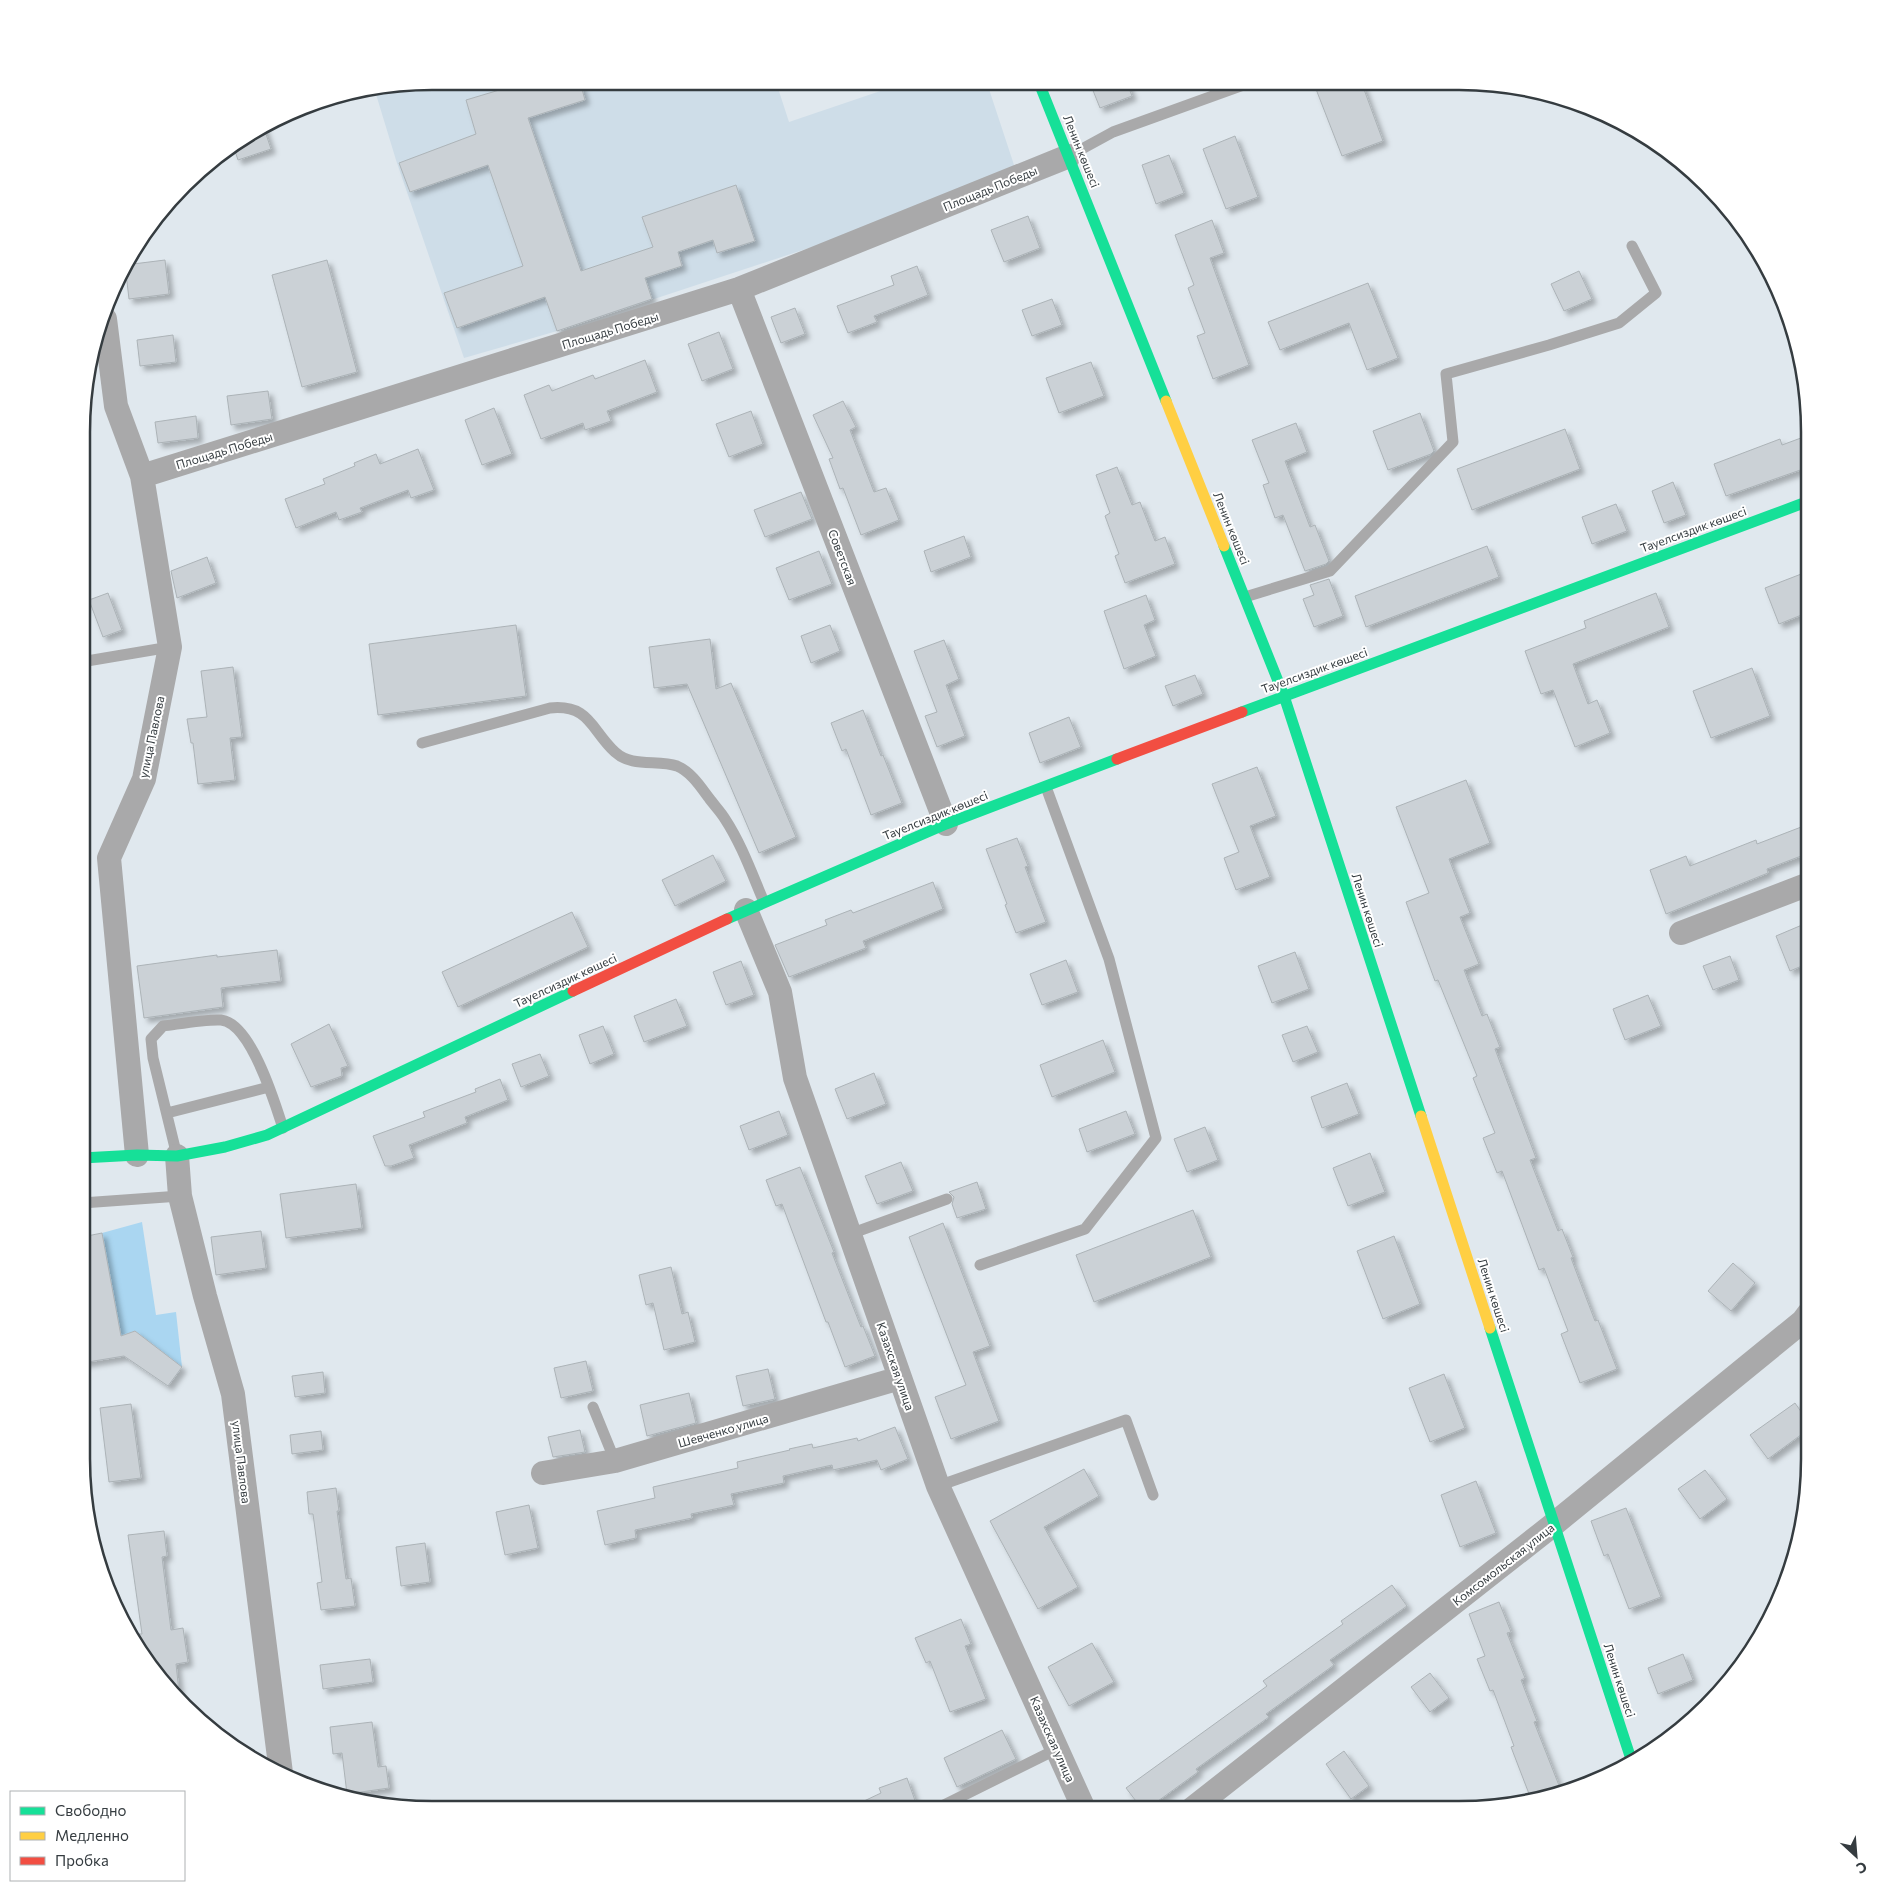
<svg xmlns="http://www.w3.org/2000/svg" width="1891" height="1891" viewBox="0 0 1891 1891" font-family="Commissioner,sans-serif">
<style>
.built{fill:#cedde8}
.park{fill:#aad6f1}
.building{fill:#cbd1d6;stroke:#acb3b7;filter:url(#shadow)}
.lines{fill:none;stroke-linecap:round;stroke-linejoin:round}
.lane{stroke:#a9a9aa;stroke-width:11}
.street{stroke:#a9a9aa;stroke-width:24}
.fast{stroke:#16e098;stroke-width:11}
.slow{stroke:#ffcf43;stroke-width:11}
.jam{stroke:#f24e42;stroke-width:11}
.labels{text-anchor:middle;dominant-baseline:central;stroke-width:4;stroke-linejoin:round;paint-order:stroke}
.street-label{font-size:12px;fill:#353c40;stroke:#fff}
.rim{fill:none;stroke:#353c40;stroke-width:2.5}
</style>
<defs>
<filter id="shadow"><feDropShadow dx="4.5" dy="4.5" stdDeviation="2.5" flood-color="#0004"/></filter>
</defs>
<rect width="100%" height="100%" fill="#e0e8ee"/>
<path class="built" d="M432,81L776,82L789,122L904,83H987L1015,168L815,246L557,331L464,358L396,160L375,91Z"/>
<path class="park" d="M142,1222L156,1315L176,1312L182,1367L135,1331L121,1336L102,1233Z"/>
<path class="building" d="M526,82H580L585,100L528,118L581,271L653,247L642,217L736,185L755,241L717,253L713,240L678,252L682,266L645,278L652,299L557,331L545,297L457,328L444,293L523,266L488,165L410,192L399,163L476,134L466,100Z
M1090,83H1127L1132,96L1100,108Z
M1314,84H1362L1383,141L1342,156Z
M263,125L271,149L238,160L233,145Z
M1235,136L1258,197L1226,209L1203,149Z
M1169,155L1184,193L1156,204L1142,165Z
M1028,216L1040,248L1004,262L991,230Z
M1212,220L1224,253L1210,258L1249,365L1213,379L1197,336L1205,333L1188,288L1194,285L1175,235Z
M165,260L169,294L129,299L125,265Z
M327,260L357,372L302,387L272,275Z
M917,266L928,295L874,316L877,322L848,333L837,306L894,285L891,276Z
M1579,271L1592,299L1564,311L1551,284Z
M1368,283L1398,358L1367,370L1349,323L1280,350L1268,322Z
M1052,299L1062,325L1032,336L1022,310Z
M795,308L805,334L781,343L771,317Z
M719,332L733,369L702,381L688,344Z
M173,335L176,362L140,366L137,340Z
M645,360L657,392L607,411L611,421L585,430L583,423L541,439L524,395L549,385L552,391L593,375L595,379Z
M1091,362L1104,396L1059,413L1046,378Z
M268,391L272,419L231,425L227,396Z
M843,401L856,427L850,430L874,492L886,488L899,520L861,535L843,488L840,489L829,459L833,458L813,415Z
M494,408L512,454L482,465L465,420Z
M751,411L763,444L729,457L716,424Z
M1420,413L1434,451L1431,454L1388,470L1373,431Z
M196,416L198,438L158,443L155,422Z
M1296,423L1307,452L1285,461L1310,527L1315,525L1329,561L1326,564L1305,571L1283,515L1275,518L1263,485L1269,483L1252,440Z
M1565,429L1580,469L1472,510L1457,469Z
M1809,435V467L1726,496L1714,464L1780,439L1782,445Z
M418,449L434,490L411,498L408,490L360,508L362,512L339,520L336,512L296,528L285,499L325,484L323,479L355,466L354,463L376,454L380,464Z
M1117,467L1132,505L1140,502L1155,541L1165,537L1175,564L1125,583L1115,556L1119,554L1105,516L1110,513L1096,475Z
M1673,482L1686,515L1664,523L1652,491Z
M801,492L812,519L765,537L754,510Z
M1616,504L1627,531L1592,544L1582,517Z
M964,536L971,557L931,572L924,551Z
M1487,546L1499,577L1366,627L1355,596Z
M819,551L832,584L789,600L776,568Z
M207,557L216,583L177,598L171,571Z
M1809,571V612L1779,624L1765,588Z
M1329,579L1343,616L1314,627L1303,599L1314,595L1310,585Z
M108,593L122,630L103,637L89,600Z
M1656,593L1669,627L1573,664L1588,704L1597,700L1610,733L1575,747L1553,690L1541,694L1525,651L1586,628L1584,621Z
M1146,595L1155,620L1144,625L1156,656L1124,669L1104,611Z
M516,625L526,696L378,715L369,644Z
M830,625L840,651L811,663L801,636Z
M710,639L716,689L731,683L796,837L759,853L687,684L654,688L649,647Z
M944,640L959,679L946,685L965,736L937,747L925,716L937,712L914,651Z
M233,667L242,737L230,738L235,780L198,784L193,743H191L187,719L207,717L201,671Z
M1752,668L1770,716L1711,738L1693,691Z
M1195,675L1203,694L1173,706L1165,686Z
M863,710L881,756L883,755L902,803L871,815L846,749L842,751L831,723Z
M1069,717L1081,747L1040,763L1029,733Z
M1257,767L1276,816L1250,826L1270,877L1236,890L1224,858L1239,852L1212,784Z
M1466,780L1490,843L1449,859L1470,913L1460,917L1479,964L1464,970L1482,1016L1487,1014L1500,1047L1495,1049L1536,1158L1530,1160L1558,1231L1562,1229L1573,1257L1571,1258L1595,1321L1598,1320L1617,1369L1580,1383L1561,1334L1568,1331L1544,1268L1539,1270L1502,1171L1497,1173L1483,1138L1495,1133L1473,1078L1477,1076L1438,980L1435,981L1406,902L1429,893L1396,807Z
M1809,824V853L1767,869L1768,873L1666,914L1650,870L1686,856L1690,866L1756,840L1757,844Z
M1017,838L1028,866L1025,867L1046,922L1016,933L1005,905L1007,904L986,849Z
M713,855L726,881L675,906L662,880Z
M933,882L943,909L863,941L866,948L789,977L775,945L827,925L825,920L851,910L853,913Z
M572,912L588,947L458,1007L442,972Z
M1802,925L1809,942V963L1790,971L1776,936Z
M277,950L281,981L221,988L223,1007L144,1018L137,966L217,955V957Z
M1295,952L1309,989L1272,1003L1258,966Z
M1730,956L1739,980L1713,990L1703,966Z
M1066,960L1078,992L1042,1005L1030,974Z
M741,961L754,995L726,1005L713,972Z
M1648,995L1661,1026L1625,1040L1613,1009Z
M676,999L687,1026L644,1042L634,1016Z
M329,1024L348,1066L341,1068L342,1076L311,1087L291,1044Z
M603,1026L614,1054L590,1064L579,1035Z
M1307,1026L1318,1052L1293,1062L1282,1035Z
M1103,1040L1115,1072L1052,1097L1040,1065Z
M540,1054L549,1076L521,1087L512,1064Z
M874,1073L886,1104L847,1119L835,1089Z
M500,1079L508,1100L465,1117L467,1123L409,1145L414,1158L391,1166H385L373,1136L425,1117L423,1112L476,1092L475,1089Z
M1347,1083L1359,1114L1322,1128L1311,1097Z
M779,1111L788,1135L749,1150L740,1126Z
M1126,1111L1135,1134L1087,1152L1079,1129Z
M1205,1127L1218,1160L1187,1172L1174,1139Z
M1370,1153L1385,1192L1348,1206L1333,1168Z
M901,1162L913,1191L877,1204L865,1176Z
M800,1167L834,1252L832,1253L861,1327L863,1326L875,1356L845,1367L828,1322H826L782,1204L776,1206L766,1180Z
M977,1182L986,1209L957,1218L952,1204L954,1197L949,1192Z
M356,1184L362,1228L286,1238L280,1194Z
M1193,1210L1211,1257L1094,1302L1076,1255Z
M943,1223L990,1346L973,1352L999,1421L951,1439L935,1397L966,1385L909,1237Z
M261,1231L266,1268L216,1275L211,1237Z
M102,1233L121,1336L135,1331L182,1367L168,1386L124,1356L82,1363V1237Z
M1394,1236L1420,1304L1383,1319L1357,1251Z
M1733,1263L1755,1283L1731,1311L1708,1291Z
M671,1267L682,1314L688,1312L695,1342L664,1350L653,1303L646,1305L639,1275Z
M586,1361L593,1391L561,1398L554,1368Z
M768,1369L775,1399L743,1406L736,1376Z
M323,1372L325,1393L295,1397L292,1376Z
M1444,1374L1465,1428L1430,1442L1409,1388Z
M689,1393L696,1423L647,1436L640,1405Z
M1795,1403L1809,1423V1429L1768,1459L1750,1435Z
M131,1404L141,1478L109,1482L100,1408Z
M895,1427L908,1459L881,1470L877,1460L833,1470L832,1465L783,1476L784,1483L731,1494L734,1505L691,1514L692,1518L635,1530L636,1538L605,1545L597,1511L655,1498L653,1487L738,1468L737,1462L790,1450L789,1449L812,1444L813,1448L857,1438L858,1441Z
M580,1430L585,1452L553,1457L548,1437Z
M321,1431L323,1450L292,1454L290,1435Z
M1084,1469L1099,1496L1044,1527L1078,1587L1038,1609L990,1521Z
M1705,1470L1727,1499L1700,1519L1678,1489Z
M1476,1481L1496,1533L1460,1547L1441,1495Z
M336,1488L339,1511H337L346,1579L351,1578L355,1606L321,1610L317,1583L322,1582L313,1514H309L307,1492Z
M529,1505L538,1548L505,1555L496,1512Z
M1626,1508L1661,1597L1629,1609L1608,1554L1604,1556L1591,1521Z
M164,1531L167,1556L162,1557L171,1630L183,1628L188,1662L176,1664L180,1701L154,1672L139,1645L138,1634H142L128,1535Z
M425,1543L430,1582L401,1586L396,1547Z
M1392,1585L1407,1606L1330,1660L1334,1665L1266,1714L1269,1717L1196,1769L1198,1772L1147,1809H1142L1126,1788L1267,1686L1263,1681L1343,1624L1341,1621Z
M1499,1602L1511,1632L1507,1633L1525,1678L1521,1680L1537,1721L1534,1722L1562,1793L1531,1799L1511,1747L1514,1746L1493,1690L1490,1691L1477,1659L1485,1656L1469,1614Z
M961,1619L971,1644L965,1646L986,1699L950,1712L930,1661L926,1663L915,1638Z
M1092,1643L1114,1682L1069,1706L1048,1667Z
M1683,1654L1693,1680L1658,1694L1648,1668Z
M370,1659L373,1682L323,1689L320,1665Z
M1430,1673L1449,1698L1430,1712L1411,1687Z
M372,1722L378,1767L386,1766L389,1788L347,1794L342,1753L333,1754L330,1727Z
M1002,1730L1016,1759L957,1787L944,1758Z
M1344,1751L1369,1786L1351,1799L1326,1764Z
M907,1778L918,1809H847L881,1793L879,1788Z"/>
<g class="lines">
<path class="lane" d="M1069,156L1113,132L1246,84
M1245,597L1330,571L1453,442L1446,374L1549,345L1619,323L1656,293L1632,246
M81,662L170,647
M422,743L550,708C590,704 591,730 615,752C632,768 658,759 677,766C691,772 700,786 709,798C714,805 721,812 725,819C742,845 752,874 764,902
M167,1113L269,1087
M177,1156L153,1058L151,1039L163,1026C179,1024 206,1019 221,1020C251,1023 275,1103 283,1128
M82,1203L180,1196
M850,1234L947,1199
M980,1265L1085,1229L1156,1138L1109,959L1046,787
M593,1407L615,1461
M938,1486L1126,1420L1153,1495
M936,1809L1057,1749"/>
<path class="street" d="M739,289L946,824
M105,319L116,406L142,476L170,647L144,779L109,858L137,1155
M142,476L739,289L1069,156
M746,910L780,992L795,1078L938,1486L1084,1809
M1681,933L1809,884
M177,1156L180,1196L205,1296L233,1394L281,1773
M543,1473L615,1461L900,1378
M1192,1809L1554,1524L1803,1321L1809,1313"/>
<path class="fast" d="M1039,83L1166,401
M1224,546L1284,696L1421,1116
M1242,712L1809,501
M727,919L946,824L1117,759
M82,1158L137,1155L177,1156L225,1147L267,1135L573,991
M1490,1328L1631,1759"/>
<path class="slow" d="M1166,401L1224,546
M1421,1116L1490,1328"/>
<path class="jam" d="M1117,759L1242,712
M573,991L727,919"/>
</g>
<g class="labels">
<g class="street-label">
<text transform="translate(1082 151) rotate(68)">Ленин көшесі</text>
<text transform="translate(990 188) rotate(-22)">Площадь Победы</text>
<text transform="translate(610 330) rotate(-17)">Площадь Победы</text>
<text transform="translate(224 450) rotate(-17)">Площадь Победы</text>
<text transform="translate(1232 528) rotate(68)">Ленин көшесі</text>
<text transform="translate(1693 529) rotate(-20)">Тауелсиздик көшесі</text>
<text transform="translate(843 557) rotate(69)">Советская</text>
<text transform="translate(1314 670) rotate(-20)">Тауелсиздик көшесі</text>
<text transform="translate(151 737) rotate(-78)">улица Павлова</text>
<text transform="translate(935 815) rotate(-22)">Тауелсиздик көшесі</text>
<text transform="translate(1368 910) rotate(72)">Ленин көшесі</text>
<text transform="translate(565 980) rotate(-25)">Тауелсиздик көшесі</text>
<text transform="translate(1494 1295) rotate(72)">Ленин көшесі</text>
<text transform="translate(896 1366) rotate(71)">Казахская улица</text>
<text transform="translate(723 1430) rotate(-16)">Шевченко улица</text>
<text transform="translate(242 1462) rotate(83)">улица Павлова</text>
<text transform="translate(1503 1564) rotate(-38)">Комсомольская улица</text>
<text transform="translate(1620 1680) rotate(72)">Ленин көшесі</text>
<text transform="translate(1053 1739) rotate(66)">Казахская улица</text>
</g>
</g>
<path d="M0 0H1891V1891H0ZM432 90H1459A342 342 0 0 1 1801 432V1459A342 342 0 0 1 1459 1801H432A342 342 0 0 1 90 1459V432A342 342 0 0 1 432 90Z" fill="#fff" fill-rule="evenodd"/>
<path class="rim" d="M432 90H1459A342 342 0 0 1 1801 432V1459A342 342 0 0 1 1459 1801H432A342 342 0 0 1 90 1459V432A342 342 0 0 1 432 90Z"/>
<rect x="10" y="1791" width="175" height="90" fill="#ffffff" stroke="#aeb1b3"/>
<rect x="20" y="1807" width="25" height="8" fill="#16e098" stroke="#aeb1b3"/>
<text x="55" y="1816" font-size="15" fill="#353c40">Свободно</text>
<rect x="20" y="1832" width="25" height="8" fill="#ffcf43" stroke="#aeb1b3"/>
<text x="55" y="1841" font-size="15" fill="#353c40">Медленно</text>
<rect x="20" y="1857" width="25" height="8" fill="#f24e42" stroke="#aeb1b3"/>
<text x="55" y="1866" font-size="15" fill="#353c40">Пробка</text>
<g transform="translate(1856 1856) rotate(154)" stroke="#ffffff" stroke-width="4" paint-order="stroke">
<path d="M0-4L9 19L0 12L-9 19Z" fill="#353c40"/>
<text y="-8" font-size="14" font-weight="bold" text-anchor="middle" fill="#353c40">С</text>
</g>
</svg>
